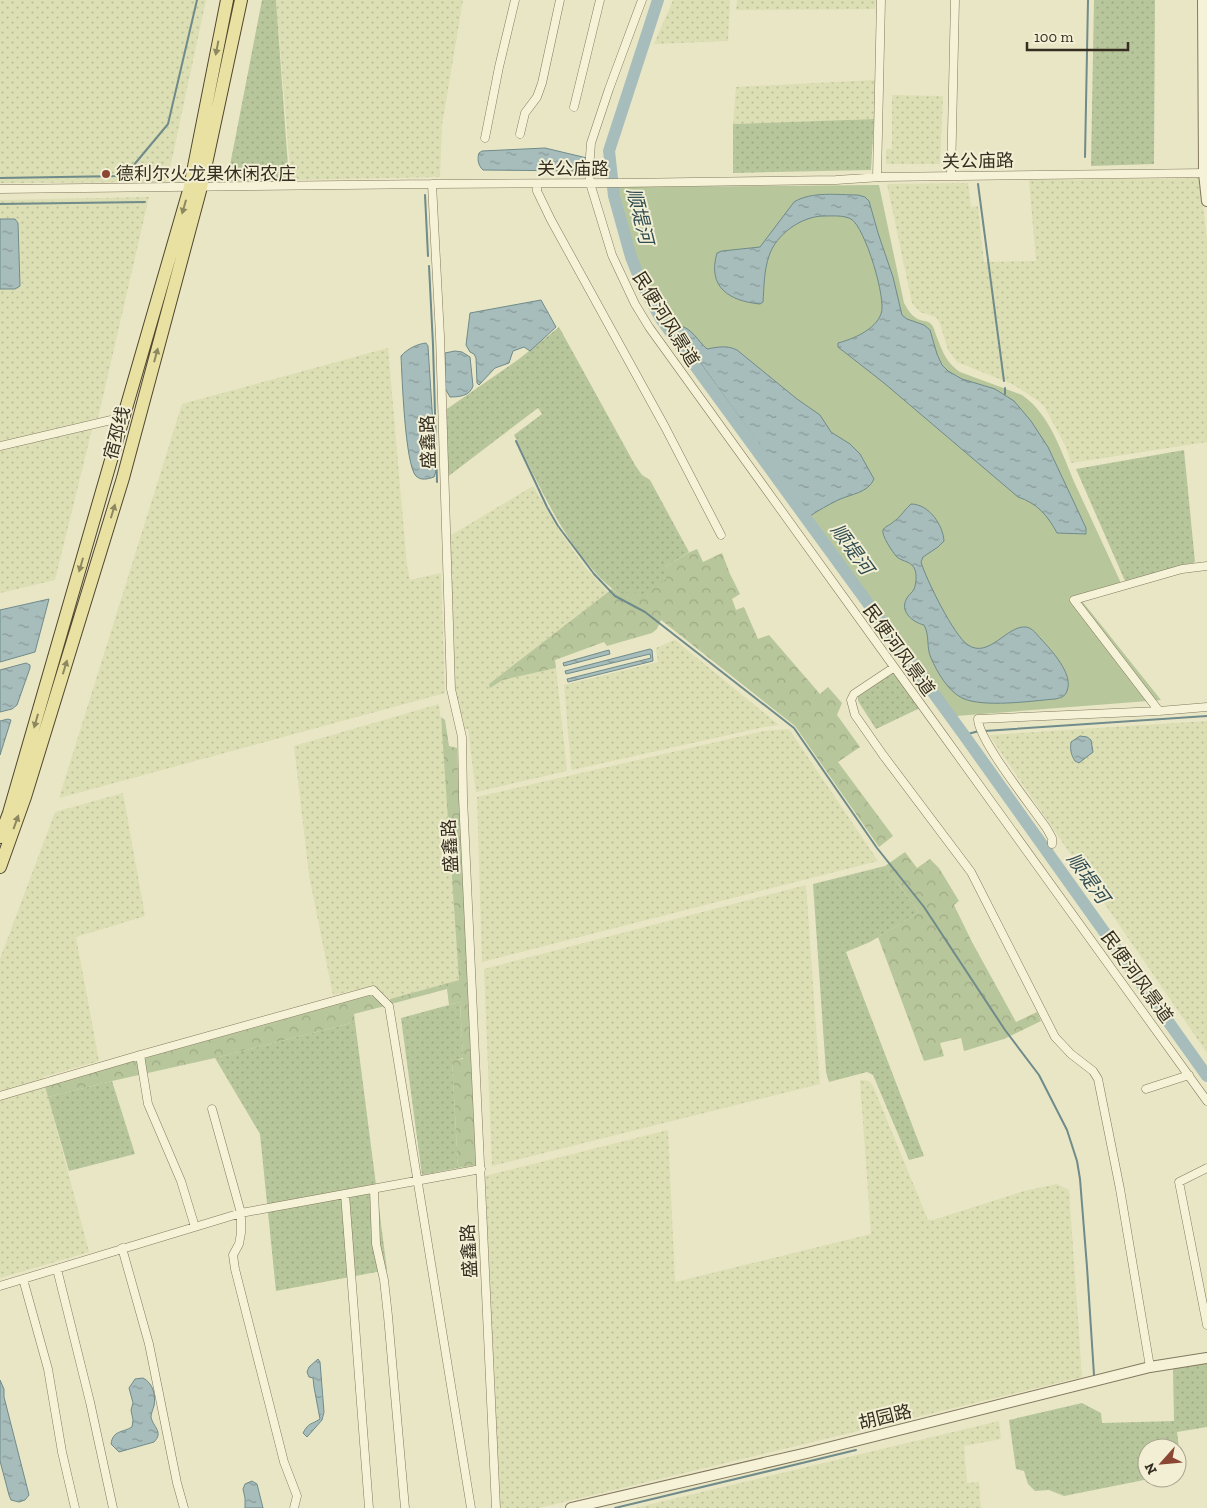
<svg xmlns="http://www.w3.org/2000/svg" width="1207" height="1508" viewBox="0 0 1207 1508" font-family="'Zilla Slab','Noto Sans SC',serif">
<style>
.farmland{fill:url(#farmland-dots)}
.grass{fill:#b8c69b}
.forest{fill:url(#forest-crowns)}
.garden{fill:url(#garden-dots)}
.water{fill:url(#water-ripples);stroke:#6f8b8a}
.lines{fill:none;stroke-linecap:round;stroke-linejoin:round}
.stream{stroke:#6f8b8a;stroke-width:2}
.river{stroke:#a7bdbc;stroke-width:12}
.minor-casing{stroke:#83795e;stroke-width:9}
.tertiary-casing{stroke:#83795e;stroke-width:12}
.primary-casing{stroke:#514731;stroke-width:14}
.minor{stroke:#f5f2d8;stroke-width:8}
.tertiary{stroke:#f5f2d8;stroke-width:10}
.primary{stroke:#e8e1a2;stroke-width:12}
.oneway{fill:#8e8861}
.poi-dot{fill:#8b4634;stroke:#f2efd5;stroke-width:2}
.labels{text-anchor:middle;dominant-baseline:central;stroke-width:4;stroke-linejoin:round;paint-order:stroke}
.street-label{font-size:18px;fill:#352e20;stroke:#f2efd5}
.poi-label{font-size:18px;fill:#352e20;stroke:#f2efd5;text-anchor:start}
.water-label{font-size:19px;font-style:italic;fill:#314e53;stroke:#f2efd5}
</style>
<defs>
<pattern id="farmland-dots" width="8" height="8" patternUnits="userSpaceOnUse" patternTransform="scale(1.25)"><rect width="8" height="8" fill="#dcdeb4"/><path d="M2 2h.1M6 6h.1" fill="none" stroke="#bdbf9a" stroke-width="1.8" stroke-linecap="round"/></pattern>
<pattern id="forest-crowns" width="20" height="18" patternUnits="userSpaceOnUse" patternTransform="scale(1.25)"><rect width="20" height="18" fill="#b8c69b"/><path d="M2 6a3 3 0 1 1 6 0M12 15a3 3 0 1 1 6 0" fill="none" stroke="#9faa85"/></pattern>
<pattern id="garden-dots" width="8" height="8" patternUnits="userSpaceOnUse" patternTransform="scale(1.25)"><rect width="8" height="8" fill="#b8c69b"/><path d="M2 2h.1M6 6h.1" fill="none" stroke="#9faa85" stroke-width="1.8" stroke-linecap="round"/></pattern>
<pattern id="water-ripples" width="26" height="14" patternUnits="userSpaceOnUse" patternTransform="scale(1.25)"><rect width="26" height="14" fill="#a7bdbc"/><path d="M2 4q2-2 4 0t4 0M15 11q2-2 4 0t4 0" fill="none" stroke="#899a98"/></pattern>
</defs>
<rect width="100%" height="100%" fill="#e9e6c6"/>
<path class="farmland" d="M0,0H206L167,182L0,183Z
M276,0H463L442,125L440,177L291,180Z
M673,0H730L728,41L654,44Z
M737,0H876L875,9L736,10Z
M875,80L874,119L733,124L736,87Z
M892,95L943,96L940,164H886V149H892Z
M1200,178L1207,241V442L1071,463L1066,447L1044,406L1037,400L1012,384L957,362L948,350L940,324L936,317L920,312L912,303L887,184L968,183L971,207L978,206L984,262L1036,261L1029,180Z
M149,197L98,418L0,442V200Z
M388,348L407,566L410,580L441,573L445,693L59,798L182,404Z
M92,429L55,580L0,593V451Z
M533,486L555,524L584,566L608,592L489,684L490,688L503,680L556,668L567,771L476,792L468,729H464L463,718H460L453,687L448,537Z
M675,640L779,725L764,727L572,770L571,766L564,685L658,662L656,648Z
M439,704L444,747L459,980L390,999L374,986L333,995L309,875L294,746Z
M1207,721V1053L989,735Z
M789,729L878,861L482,962L477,797L764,731Z
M123,793L145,916L76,937L99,1061L43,1077L89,1252L0,1278V959L55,812Z
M806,885L820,1084L492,1166L484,969Z
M860,1080L869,1081L873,1086L928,1220H933L1024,1191L1057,1184L1069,1190L1082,1377L539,1508H500L485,1176L668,1130L675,1282L871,1234Z
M999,1421L1001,1439L964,1446L967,1483L979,1482L981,1508H635Z"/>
<path class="grass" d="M879,185L904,303C908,310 912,317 920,320C924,321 928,321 931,324C934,327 935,332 936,335C943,352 945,361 960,372L1022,395C1051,415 1062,454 1076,486C1091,518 1106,551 1121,583L1078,596L1161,700L956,716L657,302C641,269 620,224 618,187Z"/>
<path class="forest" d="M697,549L703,562L722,553L730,574L740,594L732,599L736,610L744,607L758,639L769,635L820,694L828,687L842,703L837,715L860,747L838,762L893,836L879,847L795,726L661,620L657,629L652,633L607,646L604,642L555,660L556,668L503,680L490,688L489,684L612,589L619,595L688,553Z
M441,717L445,720L449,746L457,748L476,1165L458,1168L452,1060L463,1059L460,1002L449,1005L447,989L391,1004L390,999L459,980Z
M905,852L917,868L930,859L939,868L959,901L954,905L972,942L1016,1022L1037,1012L1041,1021L1004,1039L964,1051L961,1038L940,1043L944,1056L924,1061L878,937L919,912L885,866Z
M371,995L385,1006L354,1014L355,1022L215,1058L112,1081L48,1097L45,1086Z"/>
<path class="garden" d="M262,0H276L289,180L227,181Z
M1094,0H1155L1154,164L1091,166Z
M874,119L871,170L733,173V124Z
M559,327L635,465L642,475L650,480L689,552L665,567L670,576L643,597L633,591L619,595C611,587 601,580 594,571C559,532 537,481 514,435L542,414L538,408L446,478L444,411L519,359Z
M1184,450L1195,562L1125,581L1076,469Z
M893,671L920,708L876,729L858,701V695Z
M885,866L919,912L870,942L846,952L924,1156L909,1160L873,1075L867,1072L829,1082L826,1072L813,884Z
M460,1002L463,1058L452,1061L458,1168L422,1175L401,1018Z
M355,1022L387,1270L276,1291L260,1134L215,1058Z
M112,1081L135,1154L69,1171L48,1097Z
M1207,1362V1427L1177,1432L1182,1473L1177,1474V1448H1147V1478H1154L1064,1496L1049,1490L1035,1491L1028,1484L1024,1471L1016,1469L1009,1420L1082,1403L1101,1413L1102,1423L1174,1421L1173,1367Z"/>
<path class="water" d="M545,148L587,158L585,171L483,170C478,165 477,159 479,153L482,151Z
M858,195L865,197L869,201L878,233L893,277L902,315L907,319L924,325L930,330L937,354L942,365L948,371L962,379L995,389L1014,401L1031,421L1048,447L1086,528V534L1057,533C1048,516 1037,503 1018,497L884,383L838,347V343C853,339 875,330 881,314C887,300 865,227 851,219C844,215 832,216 824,216C802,216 776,234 769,256C764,270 764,287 763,302L760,304C729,301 707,287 717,253L722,251L760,247L794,202C812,191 838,195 858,195Z
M0,219H15L18,223L20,286L15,289H0Z
M541,300L556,327L530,351L524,347L513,351L509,363L495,368L479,385L477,383L476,358L474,354L470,352L466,345L470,313Z
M678,325C692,328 697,340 707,349C718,347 727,345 737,350L797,399L820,415L831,432L850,444L860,454L874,479C868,493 851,494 838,500C828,505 819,510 810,516L674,326Z
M426,343L428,346L436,471L434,477C428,479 421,481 416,476C405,465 402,376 401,356C407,349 417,344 426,343Z
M455,351L462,352L470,357L473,386C470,396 459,397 450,397L445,388V353Z
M911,504C929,504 943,525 944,541L938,547L923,557L921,562C926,579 954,636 968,645C989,659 1007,625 1026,627C1033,628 1037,635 1041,639C1051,650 1074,674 1067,691C1065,697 1060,698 1055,699C1031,701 983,708 962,698C948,691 937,672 931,658C926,647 930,636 924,625C912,622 899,611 907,598C909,594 913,592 914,589C916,585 917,574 915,570C912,561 903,562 897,557C893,553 881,535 883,530C884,527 890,525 892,523C900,518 904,510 911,504Z
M49,599L35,652L0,662V610Z
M650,649L652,650L653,661L568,682L567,679L651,658L650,654L566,674L565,671Z
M609,650L610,654L564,666L563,663Z
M26,663L30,665V668L17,705L12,709L0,712V670Z
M8,719L11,720L0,755V721Z
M1080,736L1087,737L1091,740L1093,752L1079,763L1075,761C1071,755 1070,750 1071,742Z
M318,1359L320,1362L324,1412L322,1420L307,1437L303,1433C309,1422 311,1425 320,1419L314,1387L313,1378L309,1377L307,1372L309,1367Z
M143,1378C153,1383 156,1395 154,1406C153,1409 151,1414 151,1417C153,1427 164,1432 154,1442L119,1452L111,1444C113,1430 122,1433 132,1427L133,1420L131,1410L133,1403L129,1388L135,1379Z
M0,1380L4,1389V1397L29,1495L25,1500L19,1502L11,1500L9,1495L0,1461Z
M252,1481L257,1484L263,1508H245V1498L243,1489L245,1484Z"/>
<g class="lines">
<path class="stream" d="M1085,157L1088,0
M0,178L121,176L128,172L168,124L197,0
M978,184L1004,381
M425,195L428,256
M0,204L145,202
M429,266L433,345L437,482
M1005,394V388
M516,441L547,507L558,526L594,574L615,596L645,612L794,728L877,848L924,907L1005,1030L1039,1075L1067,1130L1077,1161L1080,1179L1087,1267L1094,1375
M984,731L1207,716
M964,735L979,731
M615,1508L856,1450"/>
<path class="river" d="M658,0L609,151L614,196L631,257L641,282L661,319L964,735L1207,1076"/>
<g class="minor-casing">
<path id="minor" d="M642,0L609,89L591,143L589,169L590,183L612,255L635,304L649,327C834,586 1022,842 1207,1101
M574,107L600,0
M520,134L525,113L537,97L542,83L560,0
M485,138L499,67L515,0
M951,176L955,0
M877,177L881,0
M432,184L440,336L451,689L462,737L463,798L496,1508
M537,184V191L551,220L665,427L721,535
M0,189L432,184L622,183L836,180L881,177L1207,173
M0,446L124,417
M893,668L854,694L851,700L855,715L883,755L971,872L1055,1037L1071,1054L1093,1071L1098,1079L1120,1189L1150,1367
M1159,711L1074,600L1182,569L1207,566
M1052,844V838L1047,829C1033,808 978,740 978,719L1159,711L1207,707
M140,1055L148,1104L181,1181L195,1227
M1146,1089L1189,1075
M0,1096L140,1055L373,990L389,1006L471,1508
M212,1109L241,1213V1233L239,1244L233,1255L235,1269L284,1462L297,1496L294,1508
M1207,1168L1179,1182L1207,1325
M374,1189L376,1244L384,1280L388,1316L405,1508
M345,1194L369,1508
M122,1248L149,1344L177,1483L184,1508
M57,1269L90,1402L113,1508
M23,1279L48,1369L62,1452L75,1508
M0,1286L241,1213L481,1169"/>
</g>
<g class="tertiary-casing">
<path id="tertiary" d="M1203,0L1204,173L1207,201
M571,1508L807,1453L1150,1367L1207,1358"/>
</g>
<g class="primary-casing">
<path id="primary" d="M0,837L9,813L190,187L227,0
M0,867L25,797L123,478L201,187L241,0"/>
</g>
<use href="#minor" class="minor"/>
<use href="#tertiary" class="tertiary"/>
<use href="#primary" class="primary"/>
</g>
<defs><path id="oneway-solid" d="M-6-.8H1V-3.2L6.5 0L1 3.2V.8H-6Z" transform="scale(1.25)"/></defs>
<g class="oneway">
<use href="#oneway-solid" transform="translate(217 48) rotate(101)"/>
<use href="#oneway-solid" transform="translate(184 207) rotate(106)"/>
<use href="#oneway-solid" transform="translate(156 355) rotate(-75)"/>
<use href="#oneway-solid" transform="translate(113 511) rotate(-73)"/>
<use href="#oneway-solid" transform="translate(81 565) rotate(106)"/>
<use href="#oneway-solid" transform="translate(65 667) rotate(-73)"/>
<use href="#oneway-solid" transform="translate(36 721) rotate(106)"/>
<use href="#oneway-solid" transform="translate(16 822) rotate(-70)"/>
</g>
<circle class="poi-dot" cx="106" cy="174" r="5"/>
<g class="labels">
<g class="street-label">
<text transform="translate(978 161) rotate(-1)">关公庙路</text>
<text x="573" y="169">关公庙路</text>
<text transform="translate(666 319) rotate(58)">民便河风景道</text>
<text transform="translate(117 433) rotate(-75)">宿邳线</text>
<text transform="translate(428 442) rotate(-92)">盛鑫路</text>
<text transform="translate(899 650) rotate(54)">民便河风景道</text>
<text transform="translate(450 846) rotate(-93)">盛鑫路</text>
<text transform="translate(1137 977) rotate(54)">民便河风景道</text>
<text transform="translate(469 1251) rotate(-93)">盛鑫路</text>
<text transform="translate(885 1417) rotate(-14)">胡园路</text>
</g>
<g class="poi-label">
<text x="116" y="174">德利尔火龙果休闲农庄</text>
</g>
<g class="water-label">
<text transform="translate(640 216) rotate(76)">顺堤河</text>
<text transform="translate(852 549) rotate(54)">顺堤河</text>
<text transform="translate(1088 878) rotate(54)">顺堤河</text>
</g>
</g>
<g transform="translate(1162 1463) rotate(243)"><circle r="24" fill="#f2efd5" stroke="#a6a28d"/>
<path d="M0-4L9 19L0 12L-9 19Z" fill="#8b4634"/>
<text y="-8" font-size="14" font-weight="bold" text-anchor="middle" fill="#352e20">N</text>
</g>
<path d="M1027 42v8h101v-8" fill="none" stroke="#352e20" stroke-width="2.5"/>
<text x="1034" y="42" font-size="15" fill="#352e20" stroke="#f2efd5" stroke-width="4" paint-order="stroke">100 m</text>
</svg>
